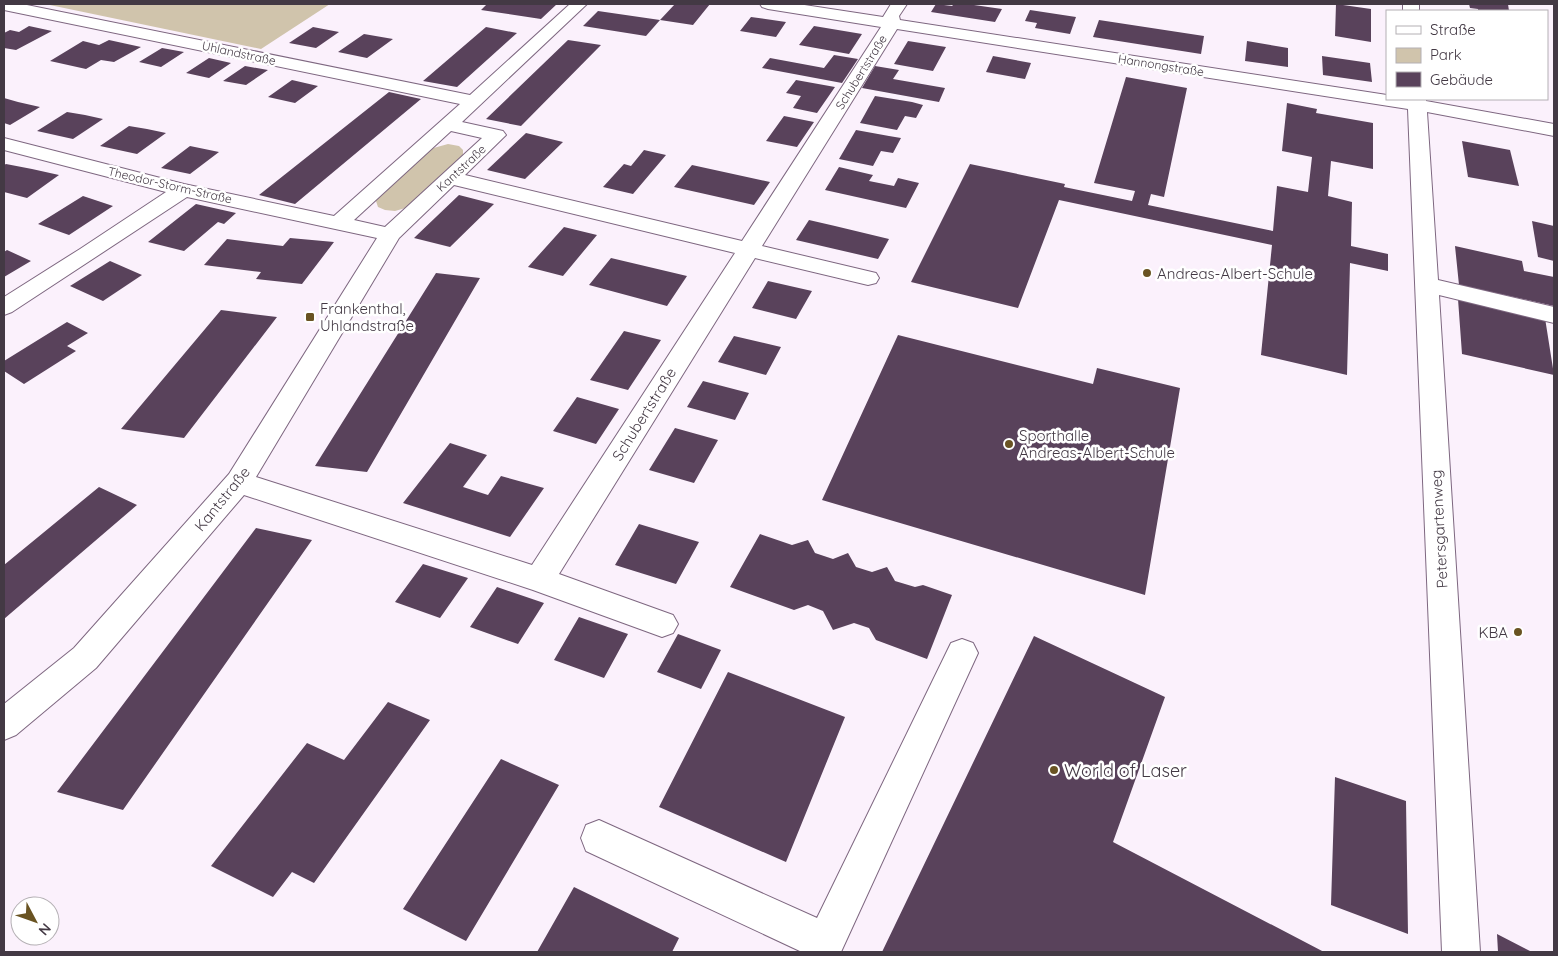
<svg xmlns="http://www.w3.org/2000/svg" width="1558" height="956" viewBox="0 0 1558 956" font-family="Quicksand,sans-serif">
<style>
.green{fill:#d0c4ac}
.building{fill:#59425b}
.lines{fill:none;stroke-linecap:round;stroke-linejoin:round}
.minor-casing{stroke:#7e6780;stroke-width:2}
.minor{fill:#fff;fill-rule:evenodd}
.poi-dot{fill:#695322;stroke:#fff;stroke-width:2}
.labels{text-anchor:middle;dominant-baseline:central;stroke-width:5;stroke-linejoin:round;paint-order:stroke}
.far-street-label{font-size:12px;fill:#433944;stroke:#fff}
.poi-label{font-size:15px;fill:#433944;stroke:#fff;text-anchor:start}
.street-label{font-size:15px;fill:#433944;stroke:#fff}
.near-poi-label{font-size:18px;fill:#433944;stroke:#fff;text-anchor:start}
</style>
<rect width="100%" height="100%" fill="#fbf1fc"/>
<path class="green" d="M45,4H330L261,49Z
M448,144L459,146L463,150V156L409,207L395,211L385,210L378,207L376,201L377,198L430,149Z"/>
<path class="building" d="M487,4H557L541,19L481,10Z
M675,4H710L693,25L660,20L646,36L583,26L598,11L660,20Z
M936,4L952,6L954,4H967L1002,9L995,22L931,12Z
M1336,4L1371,9V42L1335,36Z
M1469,4H1508L1509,11H1478V9L1470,8Z
M1030,10L1076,17L1070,34L1035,28L1037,23L1025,21Z
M751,17L786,22L776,37L740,31Z
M1099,20L1204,36L1201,54L1093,37Z
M29,26L52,31L16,50L4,48V33L10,30L19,32Z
M814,26L862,34L849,54L799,45Z
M313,27L339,32L316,48L289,43Z
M486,27L517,33L457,87L423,81Z
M364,34L393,39L367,58L338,52Z
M109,40L141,47L114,62L101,60L86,69L50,61L83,41L99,45Z
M568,40L601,45L521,126L486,119Z
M908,41L946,47L933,71L894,64Z
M1247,41L1288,48V67L1245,61Z
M162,48L184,52L161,67L139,62Z
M834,55L858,59L842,83L762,68L770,58L824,68Z
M993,56L1031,63L1025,79L986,72Z
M1322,56L1370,63L1372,82L1323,75Z
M209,58L231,63L209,78L186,73Z
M245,66L268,70L246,85L223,81Z
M875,66L899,70L893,79L945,88L939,102L862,88Z
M1126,77L1187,88L1164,197L1151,194L1148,205L1273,231L1277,186L1308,192L1312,157L1282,151L1287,103L1317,109L1316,113L1373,123V169L1331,161L1328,196L1352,202L1351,246L1388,254V271L1350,263L1347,375L1261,355L1272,245L1059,200L1018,308L911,282L970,164L1065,184L1064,187L1132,201L1135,191L1094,183Z
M292,80L318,86L295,103L268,97Z
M796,80L835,87L817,113L793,108L801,96L786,93Z
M389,92L421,99L295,204L259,195Z
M875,96L912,102L923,105L916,118L905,116L897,130L860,123Z
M4,98L18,102L40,107L10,125L4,123Z
M67,112L85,115L103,119L73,139L37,131Z
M784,116L814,122L797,147L766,141Z
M129,126L147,129L166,133L137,154L100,146Z
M856,130L889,136L901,138L893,153L881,151L873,166L839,159Z
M526,133L563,142L525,179L487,170Z
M1462,141L1510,150L1519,186L1468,177Z
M190,146L219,152L190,174L161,168Z
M644,150L666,155L633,194L603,187L624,164L631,166Z
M6,164L32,169L59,175L27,198L4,192V165Z
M692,165L770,182L754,205L674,187Z
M839,167L873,175L869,181L894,186L898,178L919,183L906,208L825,190Z
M459,195L494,204L450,247L414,238Z
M83,196L113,206L69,235L38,224Z
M196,204L236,213L224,224L218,222L184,251L148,242Z
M809,220L835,226L889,239L878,259L796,240Z
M1532,221L1554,226V261L1538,257Z
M564,227L597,235L563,276L528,267Z
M290,238L334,242L302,284L256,279L261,272L204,265L227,239L283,246Z
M1455,246L1522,261L1524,271L1554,277V306L1459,285Z
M7,250L31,261L4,277V252Z
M611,258L687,276L667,306L589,285Z
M110,261L142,275L103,301L70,286Z
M436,273L480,278L367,472L315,466Z
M768,281L812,291L796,319L752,308Z
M1458,299L1545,318L1554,375L1462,354Z
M221,310L277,317L184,438L121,429Z
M67,322L88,333L67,346L76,351L24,384L4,371V361Z
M624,331L661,340L628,390L590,380Z
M898,335L1093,384L1097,368L1180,388L1145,595L822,500Z
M734,336L781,347L766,375L718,362Z
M703,381L749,393L735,420L687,407Z
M577,397L619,409L596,444L553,431Z
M675,428L718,440L694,483L649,470Z
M450,443L487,455L463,487L488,495L501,476L544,488L510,537L403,503Z
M99,487L137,505L4,619V565Z
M639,524L699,542L676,584L615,565Z
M256,528L312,540L123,810L57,792Z
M760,534L792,545L808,540L815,553L833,559L848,553L856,567L872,572L887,567L895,581L915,587L923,585L952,595L927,659L876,640L869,628L854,623L833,630L823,611L808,605L794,610L730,587Z
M423,564L468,578L440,618L395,602Z
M497,587L544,603L518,644L470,627Z
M579,617L628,634L604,678L554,660Z
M678,634L721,650L701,689L657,672Z
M1034,636L1165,697L1113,842L1324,952H882Z
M728,672L845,717L786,862L659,807Z
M388,702L430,720L314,883L292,872L273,897L211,866L307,743L344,760Z
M501,759L559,785L466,941L403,909Z
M1335,777L1406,801L1408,934L1331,905Z
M574,887L679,938L672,952H537Z
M1497,934L1532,952H1498Z"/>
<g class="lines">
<g class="minor-casing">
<path id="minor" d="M4,4H22L470,95L570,4H587L462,122L503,131L506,135L465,175L742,241L881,27L768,9L762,7L760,4H798L883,17L891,4H907L899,16L900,20L1387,95V99H1426V101L1554,124V136L1427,112L1438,280L1554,307V323L1439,295L1480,952H1442L1408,109L897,29L762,246L876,273L879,278L876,283L868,285L755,258L559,574L673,615L678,624L673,633L662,637L533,590L244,495L96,668L16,735L4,740V704L74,648L229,474L377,238L187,197L12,312L4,315V297L80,249L166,192L4,150V138L184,184L334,216L460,104L4,10ZM451,131L482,138L385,227L354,220ZM454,185L735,253L532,565L256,477L399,238Z
M1403,4H1419V11H1403Z
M962,639L973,643L978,653L841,952H802L586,851L581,838L586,825L599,820L817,918L951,643Z"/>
</g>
<use href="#minor" class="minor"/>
</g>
<g class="poi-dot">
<circle cx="1147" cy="273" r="5"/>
<rect x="305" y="312" width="10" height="10" rx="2.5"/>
<circle cx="1009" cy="444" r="5"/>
<circle cx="1518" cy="632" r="5"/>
<circle cx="1054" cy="770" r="5"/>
</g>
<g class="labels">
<g class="far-street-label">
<text transform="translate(239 53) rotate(12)">Uhlandstraße</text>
<text transform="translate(1161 65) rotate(9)">Hannongstraße</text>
<text transform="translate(861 72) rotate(-58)">Schubertstraße</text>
<text transform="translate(461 168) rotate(-43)">Kantstraße</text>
<text transform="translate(170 185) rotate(13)">Theodor-Storm-Straße</text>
</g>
<g class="poi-label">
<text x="1157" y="273">Andreas-Albert-Schule</text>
<text x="320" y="308">Frankenthal,<tspan x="320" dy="17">Uhlandstraße</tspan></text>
<text x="1019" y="435">Sporthalle<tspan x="1019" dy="17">Andreas-Albert-Schule</tspan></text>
<text x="1508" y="632" text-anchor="end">KBA</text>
</g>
<g class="street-label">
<text transform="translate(644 414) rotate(-58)">Schubertstraße</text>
<text transform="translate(222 499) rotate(-51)">Kantstraße</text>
<text transform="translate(1439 529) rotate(-93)">Petersgartenweg</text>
</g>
<g class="near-poi-label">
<text x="1064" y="770">World of Laser</text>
</g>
</g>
<rect width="1558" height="956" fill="none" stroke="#433944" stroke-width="10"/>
<rect x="1386" y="10" width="162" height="90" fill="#ffffff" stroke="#b4b0b4"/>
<rect x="1396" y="26" width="25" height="8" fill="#ffffff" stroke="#b4b0b4"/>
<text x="1430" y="35" font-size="15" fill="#433944">Straße</text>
<rect x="1396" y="48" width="25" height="15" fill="#d0c4ac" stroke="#b4b0b4"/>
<text x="1430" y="60" font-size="15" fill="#433944">Park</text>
<rect x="1396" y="72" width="25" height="15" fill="#59425b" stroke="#b4b0b4"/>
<text x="1430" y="85" font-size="15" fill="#433944">Gebäude</text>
<g transform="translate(35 921) rotate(131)"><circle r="24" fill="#ffffff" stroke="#b4b0b4"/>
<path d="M0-4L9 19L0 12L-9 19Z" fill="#695322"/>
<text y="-8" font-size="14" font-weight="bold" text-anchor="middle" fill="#433944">N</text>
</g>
</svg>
